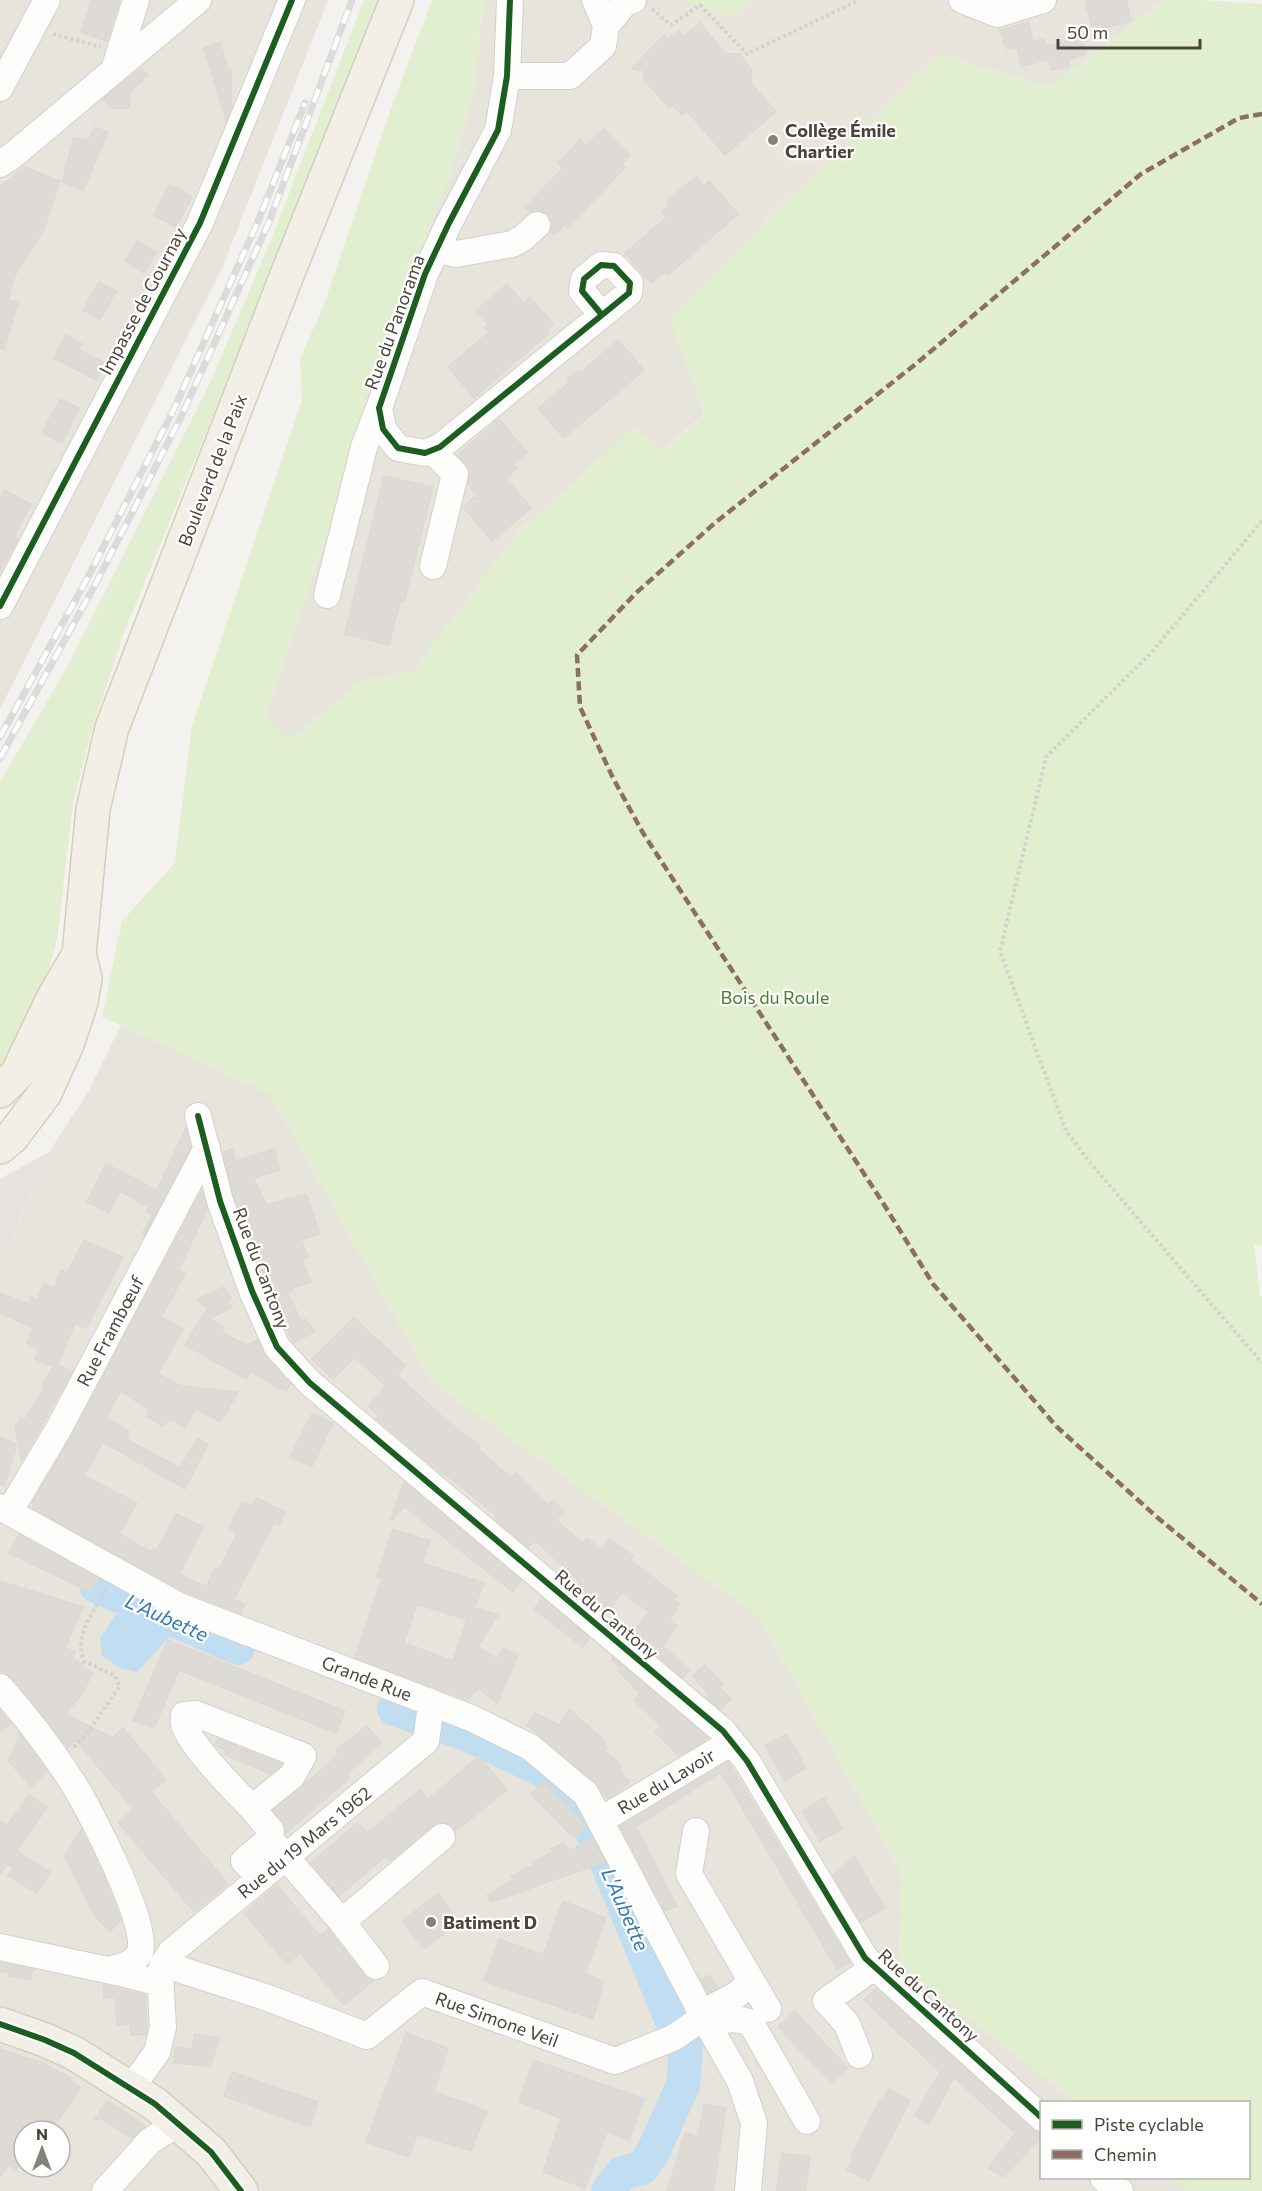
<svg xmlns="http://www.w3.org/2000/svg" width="1262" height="2191" viewBox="0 0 1262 2191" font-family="Commissioner,sans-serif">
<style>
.residential{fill:#e7e4dc;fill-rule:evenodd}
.industrial{fill:#e6e2de}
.education{fill:#eae5da}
.green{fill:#e1eecf}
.water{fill:#c0ddf1}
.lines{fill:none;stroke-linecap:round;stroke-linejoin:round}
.river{stroke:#c0ddf1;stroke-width:34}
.building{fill:#dedbd6;stroke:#dcd9d4;stroke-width:1.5;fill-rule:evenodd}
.minor-casing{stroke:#d2d0cb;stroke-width:28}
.major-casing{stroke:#d6cebb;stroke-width:36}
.path{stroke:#d3d2cc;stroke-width:4;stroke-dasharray:3 3;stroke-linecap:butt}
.minor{stroke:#fdfdfc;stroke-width:26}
.major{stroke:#f2efe6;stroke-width:33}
.rail-casing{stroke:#dbdbda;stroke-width:7}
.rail{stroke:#fff;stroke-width:4.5;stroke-dasharray:14;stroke-linecap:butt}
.quiet{stroke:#8d6e63;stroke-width:4.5;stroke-dasharray:9 4.5;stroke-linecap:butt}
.cycleway-casing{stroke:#fff;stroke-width:10}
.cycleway{stroke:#1b5e20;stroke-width:6}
.poi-dot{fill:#868178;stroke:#fff;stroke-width:2}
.labels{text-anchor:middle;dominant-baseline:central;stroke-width:4.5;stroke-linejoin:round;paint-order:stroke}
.poi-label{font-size:18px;font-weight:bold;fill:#4b4439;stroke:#fff;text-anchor:start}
.street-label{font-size:18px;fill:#4b4439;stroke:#fff}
.park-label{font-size:18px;fill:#4a7f2a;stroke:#fff}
.water-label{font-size:20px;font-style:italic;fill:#2e7ab2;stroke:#fff}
</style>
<rect width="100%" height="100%" fill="#f4f2ee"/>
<path class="residential" d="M0,0H328L223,266L0,709Z
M484,0H1164L1050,87L941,55L704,414L663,450L635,428L518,532L412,672L363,680L287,742L265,716L370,409L396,311L446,186L472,101Z
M121,1025L270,1094L431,1381L757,1615L901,1872L899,1964L1076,2102H1042V2178H1172L1189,2191H0V1268L49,1152L87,1094ZM24,2131H60V2167H24Z"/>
<path class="industrial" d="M49,1152L23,1212L0,1268V1179Z"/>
<path class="education" d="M676,0H1049L1043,11L980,31L958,60L941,55L766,221L612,48Z"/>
<path class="green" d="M364,0H378L290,226L122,638L91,733L73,803L57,939L45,983L24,1035L0,1068V782L65,671L208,387L271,240Z
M432,0H484L472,101L446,186L396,311L370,409L265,715L287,741L363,680L412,672L518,532L635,428L663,450L704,415L669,317L766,221L941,55L1050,87L1164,0H1202L1262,4V1245H1254L1260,1296H1262V2191H1189L1172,2178H1248V2102H1076L899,1964L901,1872L757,1615L431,1381L270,1094L102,1017L122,921L175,863L192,726L302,400L300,359L323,307L393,103Z
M683,0H751L730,16Z"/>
<path class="water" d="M116,1615L133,1616L173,1633L137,1672L122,1669L102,1656L100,1638Z"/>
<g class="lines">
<path class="river" d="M96,1586L238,1648
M394,1709L471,1736L546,1772L590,1828L608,1866L674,2026L686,2047L683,2085L653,2152L642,2168L622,2173L608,2191"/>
</g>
<path class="building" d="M92,0H120L107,41L81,32Z
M1085,0H1126L1131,21L1093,31Z
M1028,22L1033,41L1044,39L1046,46L1081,38L1086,54L1069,59L1070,66L1052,70L1049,59L1022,66L1017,47L1006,49L1000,30Z
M700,23L725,53L739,54L752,69L751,83L776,112L725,155L687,111L682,115L673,105L669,108L644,80V70L631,69L664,35L667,40L679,30L684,36Z
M220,43L228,70H231V107L226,120L204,48Z
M141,68L148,75L130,92L129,108H112L103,99Z
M94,127L108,132L83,190L62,182L74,137L89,140Z
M604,129L630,155L622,164L625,167L568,228L565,225L554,235L550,231L552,222L548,214L541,211L530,212L525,208L563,168L558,163L580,140L586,145Z
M24,167L60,181L44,229L15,275L8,300L18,303L4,349H0V187Z
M696,177L703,186L709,181L738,214L668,275L665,272L651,283L625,253L667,217L662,212L670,205L667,201Z
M170,184L192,197L176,227L154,215Z
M137,241L156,252L144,273L125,261Z
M99,282L116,291L100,319L83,310Z
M507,284L523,303L530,297L553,324L546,330L549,333L474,398L448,367L489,332L484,328L488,324L476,311Z
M66,335L82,344L79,350L105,363L96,380L54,358Z
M618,340L644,370L564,438L538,408L569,383L567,380L578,371L580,373Z
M60,399L79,408L62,443L42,433Z
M499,419L527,453L514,465L517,468L506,478L531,508L492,541L463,507L474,497L481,499L468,484L469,470L457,455Z
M384,476L433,487L404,602H400L389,645L345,634Z
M4,490L31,504L14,537L18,539L0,571V498Z
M186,1128L191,1147L144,1235L142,1234L153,1215L147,1212L149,1207L120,1191L109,1213L87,1202L106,1164L157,1190Z
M232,1149L236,1161L274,1149L280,1170L253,1178L267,1205L305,1194L309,1200L319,1234L301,1240L308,1257L302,1259L311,1282L291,1289L292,1291L286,1293L292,1301L301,1322L305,1319L315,1332L293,1342L269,1293L271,1292L259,1265L234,1197L223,1152Z
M202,1190L207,1210L179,1269L185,1274L161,1317L183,1329L158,1374L181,1386L238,1392L220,1422L196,1408L185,1427L170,1418L163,1426L146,1416L150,1410L121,1391L106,1418L129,1431L126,1439L180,1468L198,1438L208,1444L185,1489L103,1442L84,1476L137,1503L119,1534L151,1552L153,1548L157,1550L176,1514L203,1527L179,1574L206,1587L215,1568L219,1570L237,1533L229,1528L242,1502L251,1506L257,1498L285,1512L279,1525L274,1522L234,1599L245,1605L240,1613L185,1592L34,1509L32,1502L71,1437Z
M84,1241L123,1257L86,1328L75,1323L58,1365L72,1371L22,1460L15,1428L21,1417L25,1420L45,1388L42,1387L53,1366L35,1359L39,1348L27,1343L33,1328L0,1313V1293L29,1304L31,1297L37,1300L44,1284L54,1288L61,1270L67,1273Z
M224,1287L231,1299L227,1302L232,1307L210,1319L223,1326L222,1333L246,1345L258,1340L266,1357L290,1384L286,1392L250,1371L246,1379L185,1345L208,1308L197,1300Z
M354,1318L405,1365L397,1375L446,1420L480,1446L478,1449L511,1478L516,1473L548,1505L552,1501L565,1511L556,1520L582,1543L587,1538L601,1550L610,1539L633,1556L631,1560L677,1596L674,1599L680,1604L669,1620L676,1626L663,1646L689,1670L683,1678L632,1634L649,1612L622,1592L606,1613L573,1585L578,1579L535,1541L528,1547L494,1519L497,1516L449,1477L434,1468L377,1419L380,1416L368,1406L386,1386L355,1357L333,1379L312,1359Z
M312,1414L333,1423L312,1466L290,1457Z
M0,1437L17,1444L5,1485H0Z
M404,1482L521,1580L513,1592L404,1506L393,1520L391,1519Z
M393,1529L430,1541L422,1563L484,1583L474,1608L498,1615L478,1646L497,1659L504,1649L518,1655L497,1703L479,1688L467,1700L355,1658L382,1578L377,1576ZM417,1604L467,1620L453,1661L404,1643Z
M19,1535L98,1578L90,1592L9,1553Z
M0,1581L83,1607L65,1648L75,1652L72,1659L83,1664L81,1667L92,1673L83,1693L65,1714L112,1738L123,1728L166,1780L151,1792L228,1884L194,1912L118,1822L133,1809L76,1740L68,1748L11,1677L0,1672Z
M542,1598L590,1638L583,1647L534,1609Z
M168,1640L345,1711L336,1733L179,1670L154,1728L133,1720Z
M613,1658L709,1738L679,1756L655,1732L661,1726L634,1700L640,1693L618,1671L620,1668L611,1660Z
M705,1665L723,1684L719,1687L731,1699L720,1709L707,1698L709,1695L693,1676Z
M0,1710L11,1723L0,1732Z
M570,1710L606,1742L604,1744L608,1748L605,1751L622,1766L618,1770L630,1781L619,1792L608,1799L596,1783L527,1725L535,1713L559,1725Z
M367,1726L381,1743L347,1774L350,1778L286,1833L283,1822L273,1810L319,1772L339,1754L336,1750Z
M20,1734L47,1771L31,1787L9,1761Z
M786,1734L806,1768L785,1781L765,1746Z
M218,1739L282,1764L270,1774L224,1754L225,1750L215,1745Z
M479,1756L507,1790L455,1831L446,1823L439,1822L433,1825L390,1861L386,1856L339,1896L311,1863L357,1823L367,1833L420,1790L428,1800Z
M728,1762L850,1962L837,1969L721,1772L636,1827L677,1906L665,1911L620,1826Z
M544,1782L585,1824L586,1826L574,1838L531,1794Z
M29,1795L47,1808L16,1851L50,1872L37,1893L8,1876L14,1867L7,1864L0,1874V1821L7,1826Z
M824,1798L842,1829L820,1841L802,1811Z
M81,1829L103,1873L121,1921L118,1922L110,1932L94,1915L65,1856Z
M592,1837L605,1862L491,1902L487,1895L514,1880L511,1876L534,1865L533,1862L553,1852L551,1849L563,1843L570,1851Z
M854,1856L885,1908L861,1922L833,1876Z
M277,1885L320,1936L328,1929L364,1975L374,1980L344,2005L300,1953L287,1964L244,1913Z
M438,1894L459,1922L424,1949L402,1921Z
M563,1901L606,1918L585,1974L604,1981L593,2019L484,1981L499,1939L543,1955Z
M0,1962L33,1969L30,1980L9,1976L10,1973L0,1971Z
M710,1975L717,1988L708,1993L701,1980Z
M103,1985L145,1995L147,2028L146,2034L131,2035L130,2024L117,2025L115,1997L104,1998Z
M876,1988L1032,2129L1041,2133V2138L1003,2177L989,2168L1015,2133L954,2077L929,2125L915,2115L940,2072L864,2000Z
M794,2011L848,2068L832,2083L778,2027Z
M406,2033L448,2048L434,2092L487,2111L471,2151L417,2134L409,2157L366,2142Z
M195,2034L220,2038L210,2066L174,2063L175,2047L192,2049Z
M0,2049L43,2063L71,2078L70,2080L81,2088L50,2131H24V2158L16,2170L9,2165L0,2177Z
M534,2060L644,2099L629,2140L607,2131L585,2188L543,2172L561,2118L519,2102Z
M232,2072L318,2102L310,2127L224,2096Z
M888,2089L910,2100L869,2181L847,2170L854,2158L851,2157L880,2100L882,2101Z
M107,2101L114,2105L146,2126L132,2138L103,2119H95Z
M704,2104L726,2108L713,2191H667L685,2133L698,2137Z
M782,2153L810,2157L805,2191H776Z"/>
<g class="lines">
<g class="minor-casing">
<path id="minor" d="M510,0L507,76L498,130L449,223L425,274L379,408L383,429L398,448L425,453L440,447L629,293L630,283L614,266L601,265L584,279L582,291L602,315
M595,0L606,26
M962,0L997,14L1043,0
M114,70L136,0
M507,76H570L603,46L606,26L625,3L633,0
M0,88L47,0
M0,164L12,156L198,0
M437,249L456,254L512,244L523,238L537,225
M432,450L455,474L433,566
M327,595L364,447L379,408
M0,606L200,223L292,0
M198,1116L220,1201L252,1291L277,1347L310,1383L723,1731L747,1761L865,1958L1042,2118
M0,1507L179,1606L471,1718L530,1747L586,1794L708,2025L740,2081L754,2123L748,2191
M9,1512L58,1430L207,1148
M0,1687C27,1717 51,1749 73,1783C89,1808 150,1926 140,1952C135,1964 121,1967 109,1970
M252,1808C236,1792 189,1744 184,1724C183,1721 184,1718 184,1715L196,1714L303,1756L292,1776L252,1808L271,1831L270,1839
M601,1820L732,1742
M696,1831L689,1874L768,2009
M260,1878L244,1861L270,1839L342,1922L442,1837
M342,1922L376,1966
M0,1947L121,1973L160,1983
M163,1964L265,1997L367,2036L422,1992L615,2061L673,2038L695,2023L702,2013L738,1994L751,1980
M708,2025C722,2019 737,2017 751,2023L807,2121
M859,2055L847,2024L826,2001L874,1967
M131,2088L157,2052L163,2027L160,1973L163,1964L171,1952L426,1741L430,1712L428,1701
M1103,2178L1120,2191
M105,2191L150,2141L178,2123"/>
</g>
<g class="major-casing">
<path id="major" d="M0,1091L17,1074L54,997L79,954
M0,1147L12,1137L45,1093L67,1044L81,1002L85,978L79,954L93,809L112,728L283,285L397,0
M0,2024L45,2040L74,2053L155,2104L211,2152L241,2191"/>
</g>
<path class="path" d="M652,9L671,25L700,5L747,54L859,0
M53,34L101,47
M1262,521L1151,653L1046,757L1000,951L1066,1131L1092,1165L1262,1363
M74,1747L85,1736L120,1686L115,1676L84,1661C73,1637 95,1609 107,1588"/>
<use href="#minor" class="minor"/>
<use href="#major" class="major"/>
<g class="rail-casing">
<path id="rail" d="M0,737L87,579L174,409L259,219L305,103
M0,758L96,583L181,417L269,222L352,0"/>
</g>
<use href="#rail" class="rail"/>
<path class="quiet" d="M1262,114L1239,118L1141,174L917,363L716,522L636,593L577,655L580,707L613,778L643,833L883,1203L933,1284L1057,1427L1158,1518L1262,1604"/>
<g class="cycleway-casing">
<path id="cycleway" d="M510,0L507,76L498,130L449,223L425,274L379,408L383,429L398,448L425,453L440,447L629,293L630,283L614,266L601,265L584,279L582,291L602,315
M0,606L200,223L292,0
M198,1116L220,1201L252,1291L277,1347L310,1383L723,1731L747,1761L865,1958L1042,2118
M0,2024L45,2040L74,2053L155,2104L211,2152L241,2191"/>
</g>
<use href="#cycleway" class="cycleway"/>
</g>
<g class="poi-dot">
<circle cx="773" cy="140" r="6"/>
<circle cx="431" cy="1922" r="6"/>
</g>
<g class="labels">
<g class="poi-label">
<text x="785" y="130">Collège Émile<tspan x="785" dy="21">Chartier</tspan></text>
<text x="443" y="1922">Batiment D</text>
</g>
<g class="street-label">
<text transform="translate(142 301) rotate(-62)">Impasse de Gournay</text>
<text transform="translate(394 322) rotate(-70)">Rue du Panorama</text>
<text transform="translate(212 470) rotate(-69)">Boulevard de la Paix</text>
<text transform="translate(262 1268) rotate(69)">Rue du Cantony</text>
<text transform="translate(110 1331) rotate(-62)">Rue Frambœuf</text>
<text transform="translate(607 1614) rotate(40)">Rue du Cantony</text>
<text transform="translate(367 1678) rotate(21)">Grande Rue</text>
<text transform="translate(666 1781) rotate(-31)">Rue du Lavoir</text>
<text transform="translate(304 1842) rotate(-39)">Rue du 19 Mars 1962</text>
<text transform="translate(929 1995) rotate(42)">Rue du Cantony</text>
<text transform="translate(497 2019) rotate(20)">Rue Simone Veil</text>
</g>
<g class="park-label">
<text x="775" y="997">Bois du Roule</text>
</g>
<g class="water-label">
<text transform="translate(167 1617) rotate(24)">L'Aubette</text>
<text transform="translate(626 1909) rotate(66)">L'Aubette</text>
</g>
</g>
<rect x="1040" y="2101" width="210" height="78" fill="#ffffff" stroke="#b7b4b0" stroke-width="1.5"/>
<rect x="1052" y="2120" width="30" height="9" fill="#1b5e20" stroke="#b7b4b0" stroke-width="1.5"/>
<text x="1094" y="2131" font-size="18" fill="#4b4439">Piste cyclable</text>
<rect x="1052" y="2150" width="30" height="9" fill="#8d6e63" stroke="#b7b4b0" stroke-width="1.5"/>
<text x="1094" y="2161" font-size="18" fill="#4b4439">Chemin</text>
<g transform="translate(42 2149)"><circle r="28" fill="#ffffff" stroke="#b7b4b0" stroke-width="1.5"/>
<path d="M0-4.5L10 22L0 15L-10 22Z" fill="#868178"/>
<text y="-9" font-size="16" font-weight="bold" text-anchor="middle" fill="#4b4439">N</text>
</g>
<path d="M1058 39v9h142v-9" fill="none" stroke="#4b4439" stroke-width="3"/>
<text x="1067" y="39" font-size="18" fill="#4b4439" stroke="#ffffff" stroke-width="4.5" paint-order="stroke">50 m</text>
</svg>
